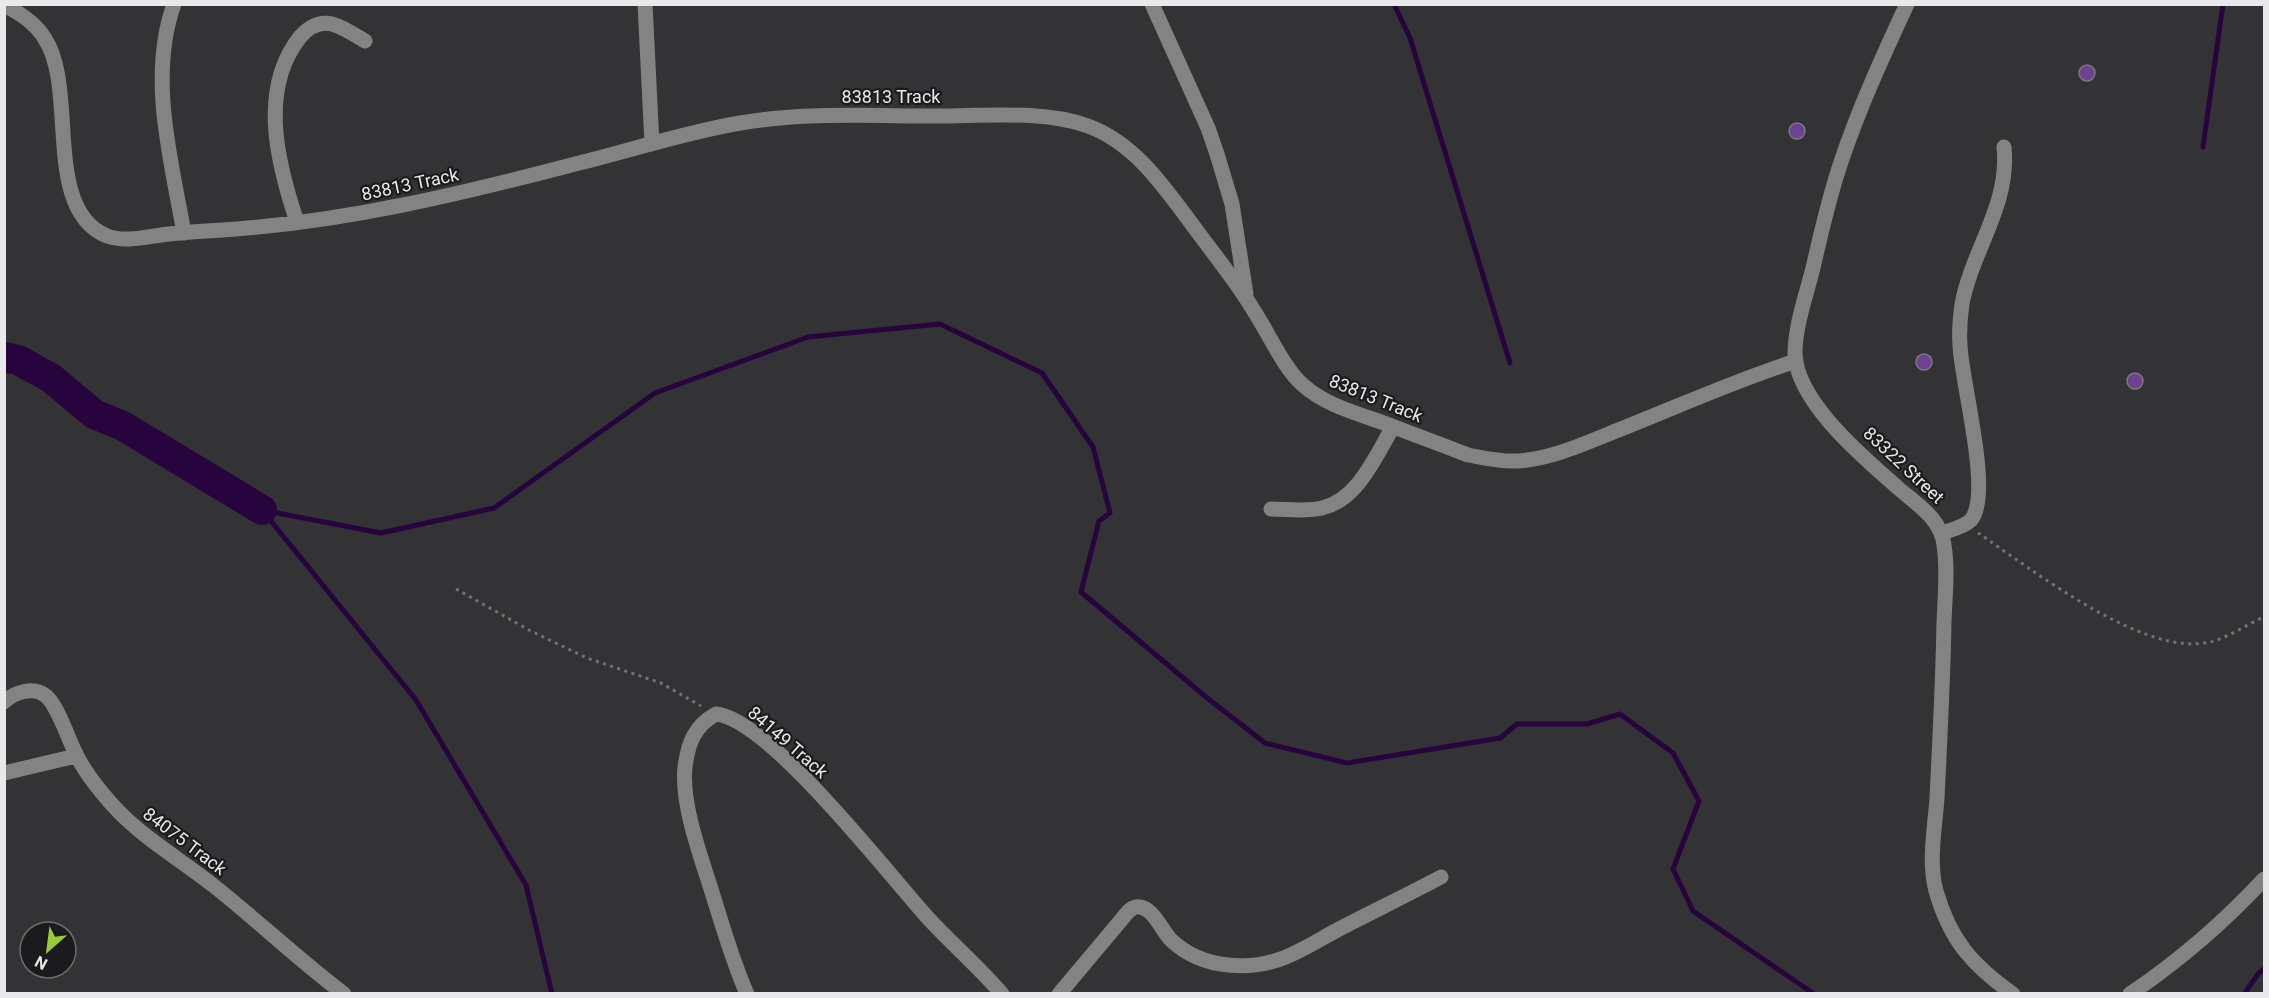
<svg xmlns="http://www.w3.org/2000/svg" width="2269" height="998" viewBox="0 0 2269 998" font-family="Roboto,sans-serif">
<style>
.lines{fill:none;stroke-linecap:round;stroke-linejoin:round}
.stream{stroke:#27043e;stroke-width:5}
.river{stroke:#27043e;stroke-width:30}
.building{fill:#6d4290;stroke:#7b797d;stroke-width:1.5}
.path{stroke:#737274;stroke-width:3;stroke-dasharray:3 4.5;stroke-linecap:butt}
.minor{stroke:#838384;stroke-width:15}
.labels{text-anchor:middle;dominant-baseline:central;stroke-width:4.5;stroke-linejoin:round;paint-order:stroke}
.street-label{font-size:18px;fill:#e9e8ea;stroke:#1b1a1c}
</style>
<rect width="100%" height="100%" fill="#333235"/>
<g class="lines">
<path class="stream" d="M1394,4L1410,38L1510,363
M2203,147L2223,4
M262,510L381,533L494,508L655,393L808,337L940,324L1042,373L1093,447L1110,513L1099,521L1081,592L1206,697L1265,743L1347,763L1500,738L1517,724H1587L1620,714L1673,753L1699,801L1673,869L1693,911L1814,994
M262,510L416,700L526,885L552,994
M2244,994L2258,974L2264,969"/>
<path class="river" d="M4,357L18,360L51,378L94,414L123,426L262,510"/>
</g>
<path class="building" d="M2079 73a8 8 0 1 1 16 0a8 8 0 1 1-16 0Z
M1789 131a8 8 0 1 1 16 0a8 8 0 1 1-16 0Z
M1916 362a8 8 0 1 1 16 0a8 8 0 1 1-16 0Z
M2127 381a8 8 0 1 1 16 0a8 8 0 1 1-16 0Z"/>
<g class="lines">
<path class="path" d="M1978,533C2032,569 2144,658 2210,642C2227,638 2248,624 2264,617
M456,589L529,630L587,658L661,683L701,706"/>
<path class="minor" d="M174,4C148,77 171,159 184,233
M645,4L652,144
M1152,4L1208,128L1217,154L1232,204L1246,294
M1907,4C1883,56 1859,108 1841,162C1829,197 1821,233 1813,268C1806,296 1795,326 1795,354C1797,402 1863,457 1897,487C1916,504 1941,518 1944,545C1948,570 1945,596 1944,622C1943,680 1940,739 1937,798C1935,827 1928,862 1936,891C1950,940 1972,965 2013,994
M4,5C20,13 36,23 45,39C78,89 42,210 107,236C127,243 149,236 169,234C187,232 205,231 223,230C346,222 465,193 583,162C635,149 687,132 740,123C805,112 872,116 937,116C984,116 1044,110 1088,126C1137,144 1167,191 1197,231C1216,257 1237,282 1254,311C1268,332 1284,369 1303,385C1325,405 1356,413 1384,423C1412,434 1440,444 1468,455C1484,458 1500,462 1517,461C1553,459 1588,442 1621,429C1679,406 1736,380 1796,361
M297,222C278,165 258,90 300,37C308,28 319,21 332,24C343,27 355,35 365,41
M1271,509C1287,509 1306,512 1322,508C1358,500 1376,455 1393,427
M1942,533C1951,530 1964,527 1971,520C1993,494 1961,381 1960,345C1959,331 1960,318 1962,304C1972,250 2010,205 2004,147
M4,702C14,692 34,686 46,696C59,707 68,740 77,756C84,770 93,782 103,794C135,834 175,855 214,886C258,921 299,960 344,994
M4,773L76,756
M747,994C732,960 722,924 711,889C700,854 681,803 685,767C688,744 694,726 716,714C769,719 889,875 928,918C952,944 979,967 1002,994
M1059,994L1122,919C1127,913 1132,905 1140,907C1154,909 1162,931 1171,940C1187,955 1207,963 1228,965C1278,970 1302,948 1343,927C1376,910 1409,894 1441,877
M2130,994C2180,960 2224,922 2264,879"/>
</g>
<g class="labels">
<g class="street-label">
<text x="891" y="96">83813 Track</text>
<text transform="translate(410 184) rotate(-12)">83813 Track</text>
<text transform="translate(1376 398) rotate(22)">83813 Track</text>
<text transform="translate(1904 465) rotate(43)">83322 Street</text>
<text transform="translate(788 742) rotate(41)">84149 Track</text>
<text transform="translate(185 841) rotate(37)">84075 Track</text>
</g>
</g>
<rect width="2269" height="998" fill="none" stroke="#e9e8ea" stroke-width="12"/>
<g transform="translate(48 950) rotate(208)"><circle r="28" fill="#1b1a1c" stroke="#6d6c6e" stroke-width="1.5"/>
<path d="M0-4.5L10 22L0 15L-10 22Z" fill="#97cc38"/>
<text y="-9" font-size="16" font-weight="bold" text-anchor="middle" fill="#e9e8ea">N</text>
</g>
</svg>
